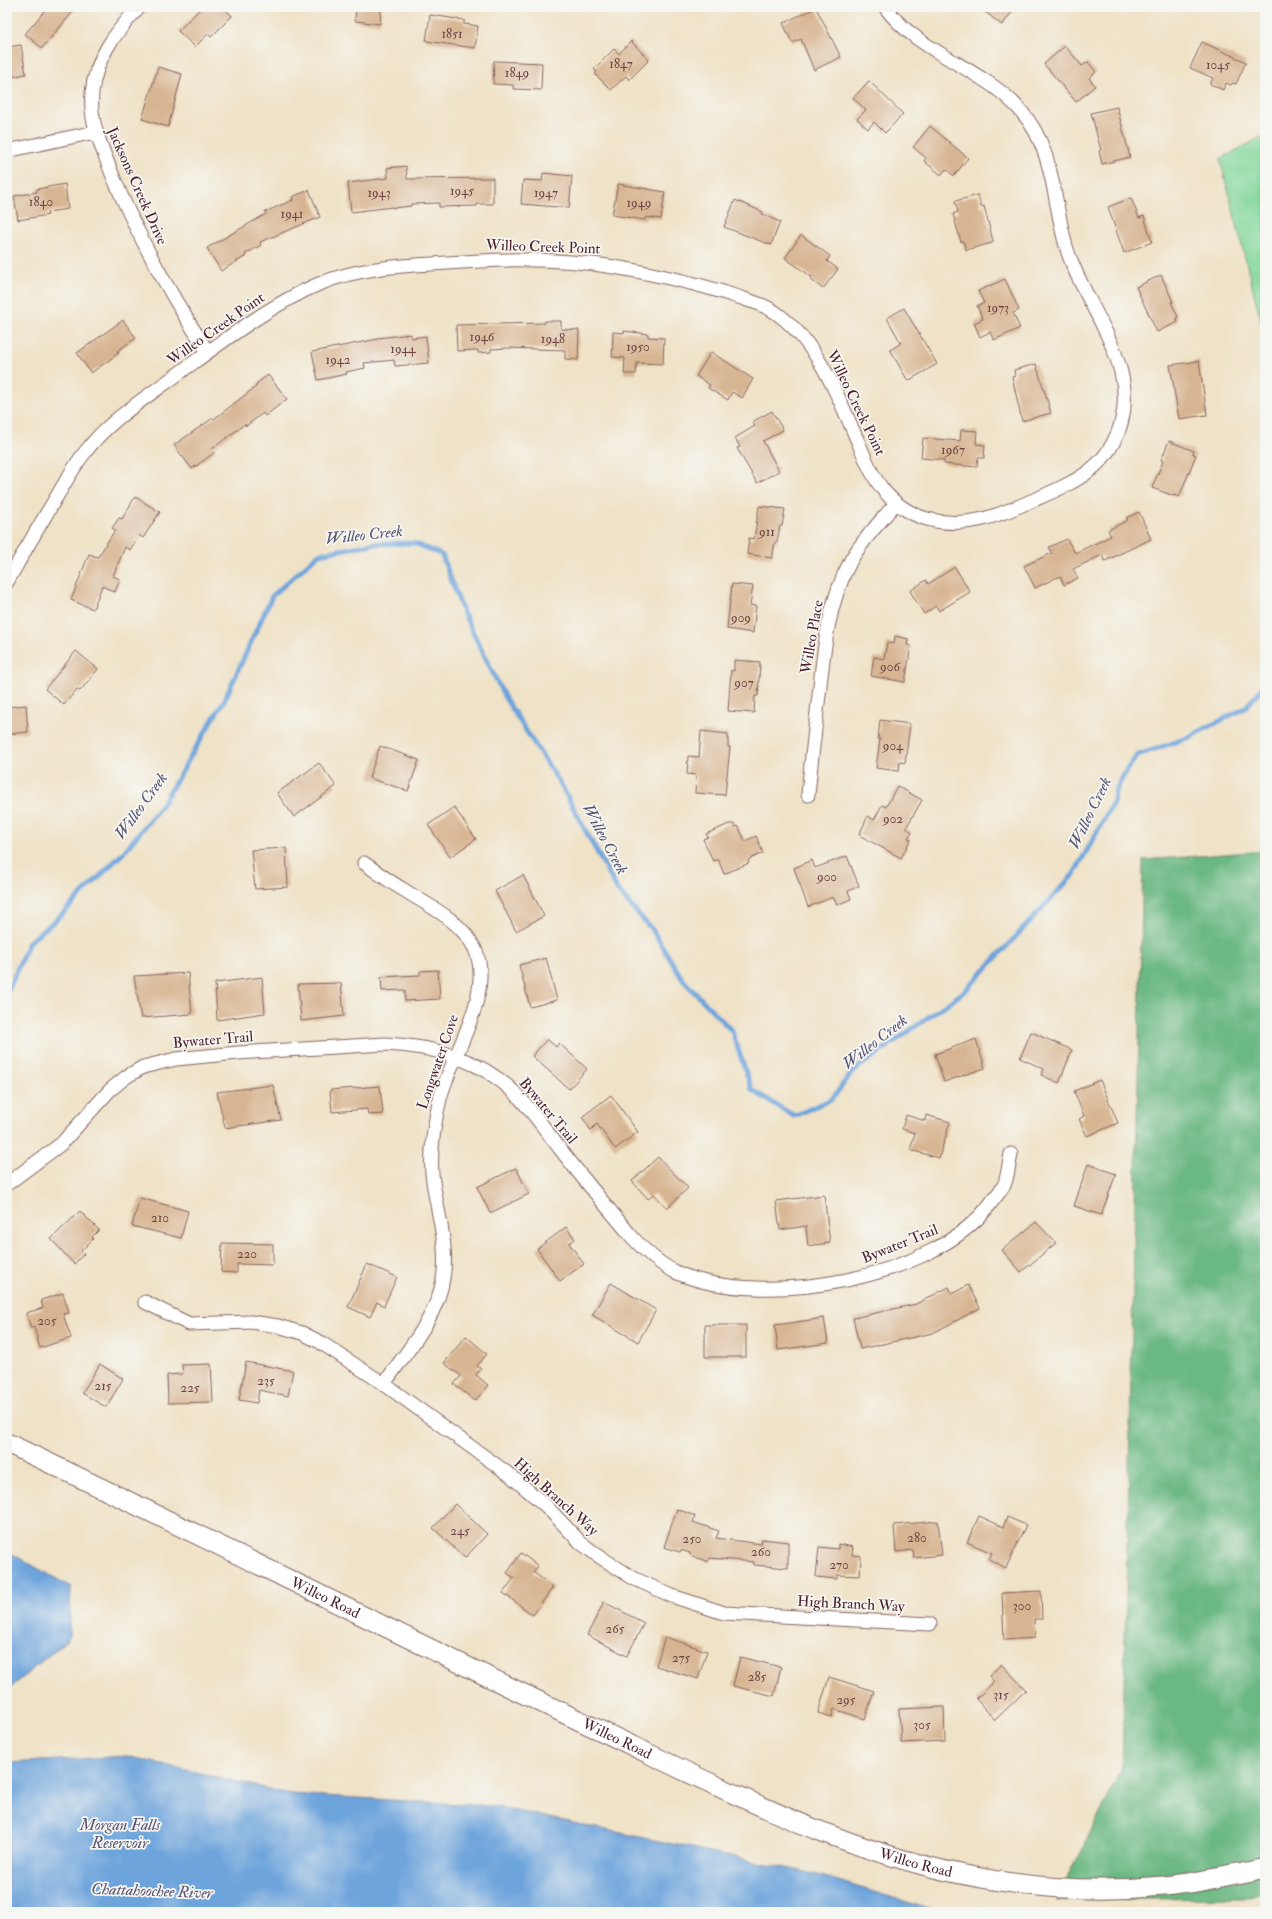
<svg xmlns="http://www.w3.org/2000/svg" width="1272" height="1919" viewBox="0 0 1272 1919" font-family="'IM FELL Double Pica',serif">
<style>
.green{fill:#83d79a;stroke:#667b62}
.forest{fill:#6ab882;stroke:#5a6c56}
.water{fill:#6ea4dc;stroke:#5c6284}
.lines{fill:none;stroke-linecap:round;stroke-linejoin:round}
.stream{stroke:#6ea4dc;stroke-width:5}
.building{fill:#d8b592}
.street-casing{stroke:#846361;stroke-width:15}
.secondary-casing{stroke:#846361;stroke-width:21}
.street{stroke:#fff;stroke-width:13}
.secondary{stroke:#fff;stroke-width:19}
.labels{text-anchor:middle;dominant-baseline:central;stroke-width:3.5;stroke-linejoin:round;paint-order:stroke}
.number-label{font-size:13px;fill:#6e4445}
.street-label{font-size:15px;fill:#4a1f2b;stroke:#f6f6f2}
.water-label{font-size:16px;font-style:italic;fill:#585472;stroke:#f6f6f2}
</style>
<rect width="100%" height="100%" fill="#f6f6f2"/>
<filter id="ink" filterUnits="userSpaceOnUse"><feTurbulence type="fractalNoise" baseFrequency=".025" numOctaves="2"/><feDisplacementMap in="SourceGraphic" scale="8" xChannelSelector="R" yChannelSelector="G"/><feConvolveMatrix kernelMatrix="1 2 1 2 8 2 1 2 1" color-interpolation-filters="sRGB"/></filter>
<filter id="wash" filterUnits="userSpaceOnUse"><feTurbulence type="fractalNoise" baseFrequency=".012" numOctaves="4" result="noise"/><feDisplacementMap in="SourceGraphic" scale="16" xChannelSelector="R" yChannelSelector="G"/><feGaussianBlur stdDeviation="0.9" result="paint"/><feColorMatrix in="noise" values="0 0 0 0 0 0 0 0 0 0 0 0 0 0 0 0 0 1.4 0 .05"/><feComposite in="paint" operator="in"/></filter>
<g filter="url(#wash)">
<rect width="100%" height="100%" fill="#efe2c6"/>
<path class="green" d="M1265,135V337L1220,159Z"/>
<path class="forest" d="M1265,851V1891L1243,1898L1057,1900L1122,1768L1143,860Z"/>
<path class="water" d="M7,1551L71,1587L69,1638L7,1691Z
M127,1756L290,1794L493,1806L815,1874L940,1912H7V1763Z"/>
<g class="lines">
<path class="stream" d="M7,993L29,942L58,918L123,853L161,806L225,699L272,596L319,554L372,544L414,543L442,555L463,612L505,698L561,785L618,891L653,931L683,980L732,1031L752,1090L794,1116L832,1099L853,1071L965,991L1074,874L1114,801L1115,792L1127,769L1138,755L1187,738L1245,708L1265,685"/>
</g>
<g id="blocks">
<path class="building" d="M48,7H77L42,48L25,34Z
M202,7H223L232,16L211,37L208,34L195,47L178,31Z
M356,7H381L380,24L355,21Z
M979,7H1016L1002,25Z
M816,8L841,57L814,70L801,39L792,43L783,23Z
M430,15L464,20V24L478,26L475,48L426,41Z
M631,41L649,60L629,80L626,76L611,90L595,74L597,72L594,69L614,49L619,54Z
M1202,42L1246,62L1236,84L1233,83L1231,85L1226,83L1223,90L1210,84L1213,78L1190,68Z
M21,45L26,74L11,77L10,71H7V47Z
M1065,46L1082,66L1088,62L1096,72L1089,78L1095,86L1076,102L1044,64Z
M494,61L542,63L541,90L513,89V85L493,84Z
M158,67L182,74L168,127L142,119Z
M869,81L903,114L885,133L874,122L868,129L857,119L866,110L853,98Z
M1117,107L1130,157L1102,164L1099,151L1101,150L1091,113Z
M930,126L968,158L954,176L946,169L941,175L924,161L926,158L913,147Z
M406,166L407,179L493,178V204H477V206L439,207V203L411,204V206L393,208V207L351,212L348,183L388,178L387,168Z
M543,173L572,176L569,208L521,204L523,180L542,181Z
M65,184L68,209L47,212L48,215L18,220L14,196L37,192V189Z
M618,184L665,192L661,219L646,217L645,220L612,215Z
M309,190L320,217L260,242L261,245L245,254L246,256L221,271L207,248L266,214L265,212L293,200L292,197Z
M978,195L981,207L984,206L993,241L992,243L966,250L963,241L961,242L953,214L958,212L955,201Z
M1131,198L1139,218L1144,216L1152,242L1124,253L1108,207Z
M735,200L763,212L762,214L780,222L771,245L724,227Z
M801,235L830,256L827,261L838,269L823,289L810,279L812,277L785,258Z
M1161,275L1173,302H1171L1178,317L1176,318L1178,322L1157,332L1136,287Z
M1005,279L1019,310L1013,313L1020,328L994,340L990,332L980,337L974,323L983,319L977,306L984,303L978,291Z
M904,308L937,364L908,381L890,350L901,343L887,318Z
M123,320L136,338L117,351L119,353L91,373L77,353Z
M545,321H561V329L579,330L578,360L565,359V350L507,348L491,349V352L478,353V350L457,351L456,325L545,323Z
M624,331L648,334V337L664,338L663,364L637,363L636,374H624L625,358L612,357L613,332L624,333Z
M411,334V338L426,336L429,363L395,366L394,360L364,363L365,368L346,372L347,374L318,380L312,352L378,339V338Z
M711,352L753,379L742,398L732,392L728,400L708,388L710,385L696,376Z
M1199,361L1207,415L1179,419L1170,365Z
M1036,364L1051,413L1022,421L1012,377L1015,376L1014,370Z
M268,375L287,399L265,416L263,413L246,426L245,424L212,449L215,452L192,469L174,445L213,418L214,419L257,386L256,384Z
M772,411L783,430L763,441L779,471L757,483L737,448L740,447L735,438L755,426L752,422Z
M961,430L977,431L976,444L985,445L984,458H978L977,467L944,464V460L921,458L923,438L960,441Z
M1169,441L1194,451L1193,454L1196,455L1179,497L1174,495V496L1152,488L1163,461L1161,460Z
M135,497L160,512L143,538L139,535L130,550L125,547L113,576L120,579L115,592L102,586L93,609L71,600L89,554L98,557L115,530L112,528L119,518L122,519Z
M759,506L785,509L782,526H780L777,542H775L772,558L747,554L749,538L754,539Z
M1139,512L1151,539L1105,561L1102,555L1073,569L1078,578L1064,585L1060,576L1035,588L1024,566L1052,553L1049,547L1067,539L1075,553L1111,536L1108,530L1128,520L1126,518Z
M955,567L970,592L939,611L936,606L924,614L910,591L926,580L928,584Z
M732,584L753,586L750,605L756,606L753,633L727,629Z
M895,636L908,639L907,645L911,646L905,682L871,676L874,657L884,659L887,643L894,644Z
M76,651L98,669L80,691L77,689L64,705L45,689Z
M734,660L760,662L758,696H755L754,713L728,711L731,670L734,671Z
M26,705L28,732L7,734V707Z
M880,720L910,724L905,763L900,762L899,771L876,768L880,739H878Z
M701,731L728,734V747H730L725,795L695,793L696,775L687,774L688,756L699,757Z
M380,746L419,760L408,791L369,778Z
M319,763L336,786L294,817L277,793Z
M897,786L922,800L906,828L912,832L908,838L911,839L901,858L859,835L868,816L874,820L882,805L886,807Z
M454,807L476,839L450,857L428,825Z
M729,824H734L735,827L738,826L745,841L756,836L763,853L748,860L749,863L724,874L718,859L713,861L703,839L708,837L706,834Z
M286,848L288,887L255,889L251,850Z
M847,856L859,886L848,891L851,899L837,905L833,897L808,907L794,868L812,860L815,868Z
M523,875L544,916L516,931L495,891Z
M546,958L557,1000L530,1007L519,965Z
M438,970L440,999L405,1001V990L382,991L381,977L420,975V971Z
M188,973L192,1014L141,1018L134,976Z
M262,977L265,1013L217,1020L215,983Z
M341,983L344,1016L301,1021L298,984Z
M1031,1032L1072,1050L1059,1083L1041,1075L1044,1069L1020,1058Z
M547,1039L556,1047L559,1043L587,1069L569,1089L532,1056Z
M976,1039L985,1068L944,1082L935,1054Z
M1100,1080L1118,1123L1087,1136L1079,1119L1084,1116L1074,1091Z
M273,1085L281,1120L225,1128L217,1092Z
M380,1086L383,1114L368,1115L367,1109L332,1112L330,1090Z
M611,1095L638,1132L615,1149L597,1124L591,1130L582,1117Z
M906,1115L925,1121L926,1115L950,1122L939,1158L910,1150L915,1133L902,1129Z
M658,1157L688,1188L667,1208L654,1194L648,1199L632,1181Z
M1088,1164L1116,1174L1101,1215L1074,1206Z
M516,1168L529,1194L490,1213L477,1187Z
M824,1195L830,1243L808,1246L806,1226L780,1230L776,1201Z
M140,1198L188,1211L181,1238L132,1226Z
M80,1211L99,1230L92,1237L93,1239L81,1251L84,1254L74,1264L51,1239Z
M1036,1222L1056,1243L1021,1272L1002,1250Z
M566,1227L575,1239L569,1243L584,1264L560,1281L537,1249Z
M222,1243L273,1244V1265L237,1264V1273L221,1272Z
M367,1264L397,1277L384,1306L377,1302L370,1317L348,1307Z
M611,1283L656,1310L638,1342L592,1315Z
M968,1285L980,1308L933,1333L860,1349L853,1318L916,1304L949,1287L952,1294Z
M63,1293L69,1313L63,1314L71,1338L40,1348L34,1327L31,1328L26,1313L43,1308L41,1300Z
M824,1318L828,1343L778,1350L775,1325Z
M705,1325H746V1357H705Z
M466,1336L487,1354L477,1366L481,1369L476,1375L488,1385L475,1401L454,1384L461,1376L444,1363Z
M246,1362L293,1371L288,1396L259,1390L257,1403L239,1400Z
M100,1364L123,1379L106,1407L82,1393Z
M211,1364L213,1402L168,1403L167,1375L183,1374L182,1365Z
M455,1504L487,1534L465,1558L433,1528Z
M677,1509L695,1516L693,1522L719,1531L716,1538L761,1544L762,1539L788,1542V1568L754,1565V1562L710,1558L708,1562L690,1555V1553L681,1550L680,1552L664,1547Z
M979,1516L1003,1527L1007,1517L1026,1525L1006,1568L989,1559L992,1553L967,1542Z
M938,1521L942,1555L914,1558L913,1550L896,1552L894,1525Z
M838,1544L853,1547L852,1555L861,1556L860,1576L837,1575V1579L816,1577L819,1547L838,1549Z
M521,1553L538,1566L533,1572L553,1587L533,1615L503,1593L514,1578L507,1573Z
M1041,1591L1042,1619H1034L1035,1638L1004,1640L1002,1593Z
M604,1602L644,1623L627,1656L587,1635Z
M665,1637L707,1651L698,1679L656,1666Z
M740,1657L781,1667L774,1696L733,1686Z
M1001,1664L1026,1690L995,1720L976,1699L994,1682L989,1676Z
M829,1677L874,1691L865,1719L834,1709L832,1717L818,1713Z
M944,1707L945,1741L901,1743L899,1709Z"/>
</g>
</g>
<g filter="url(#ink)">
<use href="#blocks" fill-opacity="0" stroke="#846361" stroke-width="1"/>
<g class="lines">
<g class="street-casing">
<path id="street" d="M139,7C116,32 95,58 92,93C89,122 102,147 112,174C138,237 170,295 208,352
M7,151L95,132
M7,582C24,552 42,521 60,491C68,478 76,463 86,451C111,418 149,396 182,371C223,341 272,304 319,284C355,269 394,266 432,264C493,259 554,257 614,267C655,274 696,283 735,296C750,301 767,305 779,315C820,346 839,399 859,444C865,458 871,474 881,487C892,502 909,514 927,519C964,529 995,517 1029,502C1043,496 1058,490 1072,482C1089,473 1104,460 1113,443C1151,374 1084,309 1066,246C1053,200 1054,148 1021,111C983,67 920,55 885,7
M808,795C811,762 815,729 819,695C824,648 828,603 851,560C863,539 881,521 896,503
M364,863C377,872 390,882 404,890C430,907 461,920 475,949C495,994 451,1055 440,1099C434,1124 430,1148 432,1174C436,1210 449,1243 443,1279C437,1318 406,1352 384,1384
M7,1184L61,1144L110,1090L126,1077L143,1067L176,1059L238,1053L385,1044C433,1046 479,1058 515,1093C532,1110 546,1131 561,1150C584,1180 608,1208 632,1237C644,1250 663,1267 680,1274C764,1308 935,1280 991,1203C995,1197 1002,1190 1005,1183C1008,1174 1009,1163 1011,1154
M145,1302L189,1324L251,1322L278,1326L302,1333L320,1342L384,1384L510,1475L546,1506L581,1543L597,1555L633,1578L672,1596L724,1613L930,1624"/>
</g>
<g class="secondary-casing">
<g id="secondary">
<path id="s1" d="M7,1443C204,1536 398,1635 595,1728C720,1787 844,1854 981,1878C1041,1889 1104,1892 1164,1886C1198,1883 1232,1875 1265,1868"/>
</g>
</g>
<use href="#street" class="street"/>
<use href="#secondary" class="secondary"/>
</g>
</g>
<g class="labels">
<g class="number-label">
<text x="452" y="34">1851</text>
<text x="621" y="64">1847</text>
<text x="1218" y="65">1045</text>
<text x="517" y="73">1849</text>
<text x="462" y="191">1945</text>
<text x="379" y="193">1943</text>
<text x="546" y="193">1947</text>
<text x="41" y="202">1840</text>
<text x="639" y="203">1949</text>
<text x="292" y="214">1941</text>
<text x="998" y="308">1973</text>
<text x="482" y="337">1946</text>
<text x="553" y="339">1948</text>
<text x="638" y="347">1950</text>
<text x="403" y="349">1944</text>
<text x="338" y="360">1942</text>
<text x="953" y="450">1967</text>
<text x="767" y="532">911</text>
<text x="741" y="618">909</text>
<text x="890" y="667">906</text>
<text x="744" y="683">907</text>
<text x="893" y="746">904</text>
<text x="893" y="819">902</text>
<text x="827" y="877">900</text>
<text x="160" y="1218">210</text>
<text x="247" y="1254">220</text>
<text x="47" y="1321">205</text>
<text x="266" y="1381">235</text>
<text x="103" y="1386">215</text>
<text x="190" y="1388">225</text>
<text x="460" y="1531">245</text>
<text x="917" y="1538">280</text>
<text x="692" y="1539">250</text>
<text x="761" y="1552">260</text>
<text x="839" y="1565">270</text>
<text x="1022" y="1606">300</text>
<text x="615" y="1629">265</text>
<text x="681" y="1658">275</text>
<text x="757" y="1677">285</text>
<text x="1001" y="1695">315</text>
<text x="846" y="1700">295</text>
<text x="922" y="1725">305</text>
</g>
<g class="street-label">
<text transform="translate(137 186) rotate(66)">Jacksons Creek Drive</text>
<text transform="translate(543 247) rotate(2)">Willeo Creek Point</text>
<text transform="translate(216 329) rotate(-35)">Willeo Creek Point</text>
<text transform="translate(856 403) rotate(64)">Willeo Creek Point</text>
<text transform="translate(812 637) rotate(-80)">Willeo Place</text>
<text transform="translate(213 1040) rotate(-5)">Bywater Trail</text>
<text transform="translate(438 1062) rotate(-71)">Longwater Cove</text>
<text transform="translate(548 1111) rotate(50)">Bywater Trail</text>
<text transform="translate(900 1244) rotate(-22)">Bywater Trail</text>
<text transform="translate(556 1497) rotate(42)">High Branch Way</text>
<text stroke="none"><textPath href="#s1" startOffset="354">Willeo Road</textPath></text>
<text transform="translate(851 1604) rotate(3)">High Branch Way</text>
<text stroke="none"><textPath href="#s1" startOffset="678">Willeo Road</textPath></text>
<text stroke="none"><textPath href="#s1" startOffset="1002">Willeo Road</textPath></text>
</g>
<g class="water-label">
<text transform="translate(364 535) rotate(-6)">Willeo Creek</text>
<text transform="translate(141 806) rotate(-54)">Willeo Creek</text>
<text transform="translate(1090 813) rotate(-64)">Willeo Creek</text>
<text transform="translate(605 839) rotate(62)">Willeo Creek</text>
<text transform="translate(875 1042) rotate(-38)">Willeo Creek</text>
<text x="120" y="1825">Morgan Falls<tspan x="120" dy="18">Reservoir</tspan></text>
<text transform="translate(152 1891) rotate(2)">Chattahoochee River</text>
</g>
</g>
<rect width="1272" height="1919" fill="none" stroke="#f6f6f2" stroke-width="24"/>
</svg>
